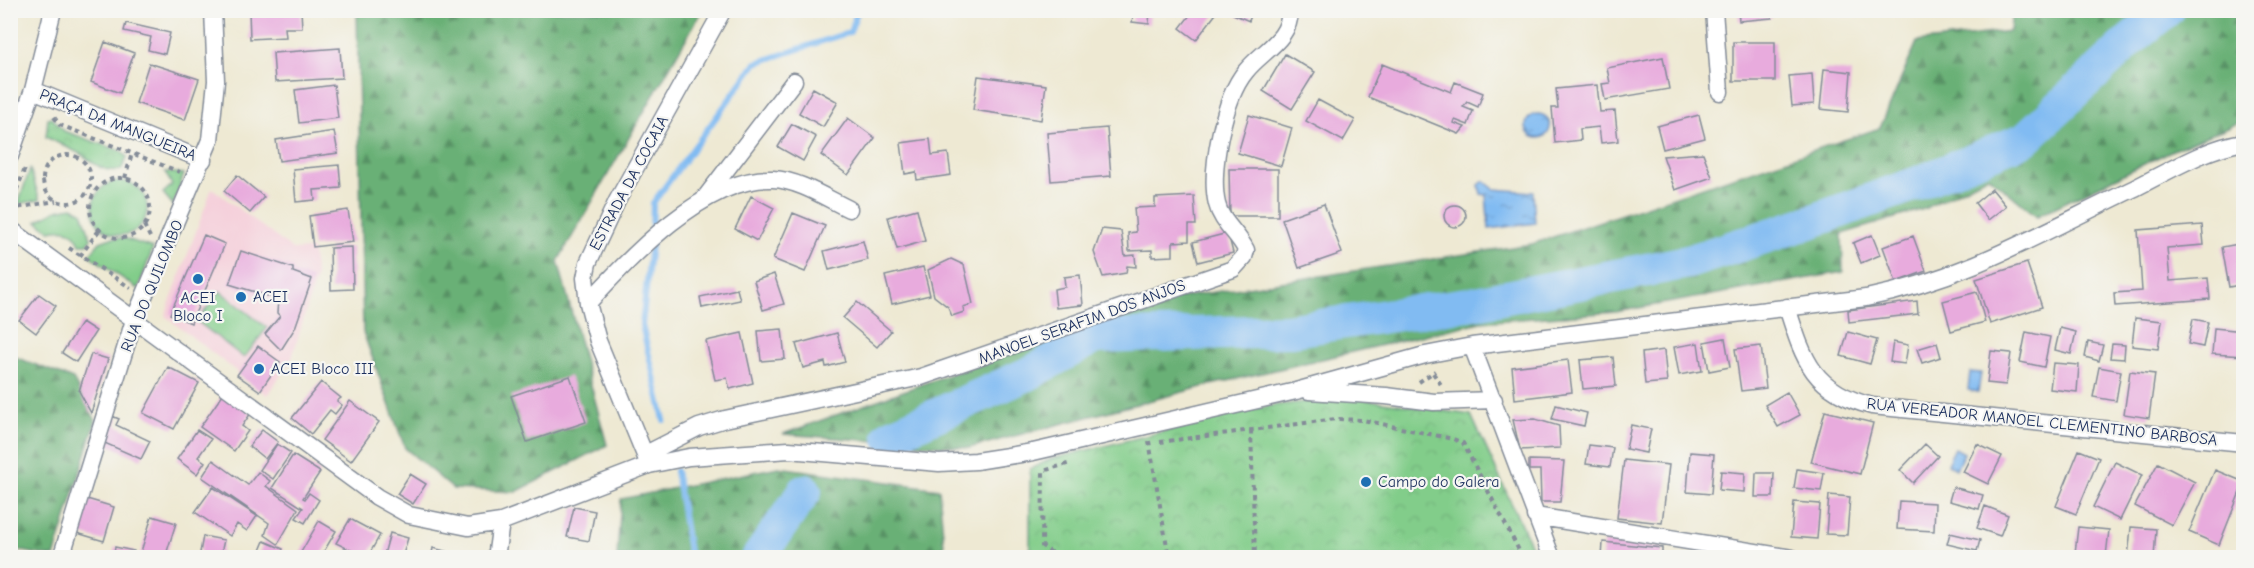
<svg xmlns="http://www.w3.org/2000/svg" width="2254" height="568" viewBox="0 0 2254 568" font-family="'Comic Neue',sans-serif">
<style>
.built{fill:#f5cfda}
.green{fill:#82cd8a;stroke:#4e7e74;stroke-width:1.5}
.forest{fill:url(#forest-firs);stroke:#42706a;stroke-width:1.5}
.park{fill:url(#park-crowns);stroke:#4e7e74;stroke-width:1.5}
.water{fill:url(#water-ripples);stroke:#4e75a8;stroke-width:1.5}
.lines{fill:none;stroke-linecap:round;stroke-linejoin:round}
.stream{stroke:#81bbf2;stroke-width:6}
.river{stroke:#81bbf2;stroke-width:34}
.building{fill:#e8abdd}
.street-casing{stroke:#848c98;stroke-width:19}
.path{stroke:#848c98;stroke-width:4;stroke-dasharray:4.5 4.5;stroke-linecap:butt}
.street{stroke:#fff;stroke-width:16}
.poi-dot{fill:#1f6fb2;stroke:#f6f6f2;stroke-width:2}
.labels{text-anchor:middle;dominant-baseline:central;stroke-width:4.5;stroke-linejoin:round;paint-order:stroke}
.street-label{font-size:16px;fill:#1b2f5e;stroke:#f6f6f2}
.poi-label{font-size:16px;fill:#1b2f5e;stroke:#f6f6f2;text-anchor:start}
</style>
<defs>
<pattern id="forest-firs" width="22" height="20" patternUnits="userSpaceOnUse" patternTransform="scale(1.5)"><rect width="22" height="20" fill="#69b076"/><path d="M5 1l3.5 6h-7zM16 11l3.5 6h-7z" fill="#569064"/></pattern>
<pattern id="park-crowns" width="20" height="18" patternUnits="userSpaceOnUse" patternTransform="scale(1.5)"><rect width="20" height="18" fill="#82cd8a"/><path d="M2 6a3 3 0 1 1 6 0M12 15a3 3 0 1 1 6 0" fill="none" stroke="#70b07a"/></pattern>
<pattern id="water-ripples" width="26" height="14" patternUnits="userSpaceOnUse" patternTransform="scale(1.5)"><rect width="26" height="14" fill="#81bbf2"/><path d="M2 4q2-2 4 0t4 0M15 11q2-2 4 0t4 0" fill="none" stroke="#6998c7"/></pattern>
</defs>
<rect width="100%" height="100%" fill="#f6f6f2"/>
<filter id="ink" filterUnits="userSpaceOnUse"><feTurbulence type="fractalNoise" baseFrequency=".0167" numOctaves="2"/><feDisplacementMap in="SourceGraphic" scale="12" xChannelSelector="R" yChannelSelector="G"/><feConvolveMatrix kernelMatrix="1 2 1 2 8 2 1 2 1" color-interpolation-filters="sRGB"/></filter>
<filter id="wash" filterUnits="userSpaceOnUse"><feTurbulence type="fractalNoise" baseFrequency=".008" numOctaves="4" result="noise"/><feDisplacementMap in="SourceGraphic" scale="24" xChannelSelector="R" yChannelSelector="G"/><feGaussianBlur stdDeviation="1.35" result="paint"/><feColorMatrix in="noise" values="0 0 0 0 0 0 0 0 0 0 0 0 0 0 0 0 0 1.4 0 .05"/><feComposite in="paint" operator="in"/></filter>
<g filter="url(#wash)">
<rect width="100%" height="100%" fill="#eee9d3"/>
<path class="built" d="M212,188L293,250L312,249L316,277L291,361L267,395L165,316Z"/>
<path class="green" d="M30,169L40,200L18,204Z
M165,172L184,174L173,205L163,193L172,185Z
M93 208a27 27 0 1 1 54 0a27 27 0 1 1-54 0Z
M72,207L82,212L91,238L88,244H80C74,230 66,227 50,231L37,221L57,210Z
M111,238H124L153,248L138,289L89,255L100,242Z
M220,291L267,328L244,358L197,321Z"/>
<path class="forest" d="M357,11H702L558,261L607,445L516,492L453,489L405,448L363,332Z
M2012,11H2243V121L2173,150L2037,216L1988,176L1924,209L1842,234L1843,272L1616,312L1481,322L1202,387L969,448L783,434L1155,301L1532,244L1880,128L1917,42L2010,31Z
M10,355L73,379L96,421L54,557L11,549Z
M778,467L939,489L945,557H617L621,499Z"/>
<path class="park" d="M48,118H52L64,131L121,151L127,157L121,170C103,173 96,164 82,155C71,149 58,143 46,137Z
M1350,397L1471,415L1536,557L1033,558L1030,555V469L1051,459L1268,406Z"/>
<path class="water" d="M1526 126a12 12 0 1 1 24 0a12 12 0 1 1-24 0Z
M1484,181L1494,189L1533,192L1535,223L1489,229L1486,195L1481,194L1479,185Z
M1970,372L1981,373L1978,392L1968,390Z
M1955,448L1964,453L1956,469L1947,464Z"/>
<g class="lines">
<path class="stream" d="M652,234L653,203L756,63L850,32L858,10
M651,244L642,325L664,420
M676,471L690,558"/>
<path class="river" d="M890,436L1030,373L1095,337L1286,331L1481,302L1688,262L1810,222L1918,183L2025,139L2132,39L2167,10
M758,558L805,491"/>
</g>
<g id="blocks">
<path class="building" d="M121,10H145L136,15Z
M301,10L302,28H285L286,37L250,39L249,11Z
M1134,10H1150L1149,24L1132,22Z
M1194,10H1209L1215,15L1196,40L1180,28Z
M1234,10H1253L1249,21L1233,14Z
M1738,10H1772V18L1739,21Z
M126,23L170,33L165,54L148,50L151,37L124,31Z
M105,42L134,53L120,93L91,82Z
M1733,42H1775V81H1733Z
M340,48L342,78L275,82L273,53Z
M1285,54L1315,72L1292,109L1263,91Z
M1663,57L1669,89L1605,100L1602,84L1610,83L1607,68Z
M149,63L199,79L185,120L136,103Z
M1382,64L1451,92L1455,82L1483,93L1478,107L1467,102L1463,107L1473,111L1468,125L1455,120L1454,123L1465,127L1459,134L1368,97Z
M1824,69L1851,72L1848,112L1820,109Z
M1812,74L1814,104L1792,106L1789,76Z
M978,76L1046,85L1041,120L973,110Z
M334,85L338,118L299,123L295,90Z
M1597,85L1600,112L1615,111L1618,141L1601,143L1599,127L1580,129L1581,140L1555,143L1552,108H1558L1556,89Z
M813,88L838,102L823,127L799,113Z
M1318,100L1355,120L1343,141L1306,121Z
M1249,115L1292,128L1281,166L1238,153Z
M1699,115L1705,138L1663,149L1657,126Z
M848,118L875,138L848,175L821,155Z
M792,124L816,137L803,161L778,147Z
M1107,128L1111,176L1051,181L1047,133Z
M334,131L338,153L279,161L276,140Z
M930,139L932,155L948,153L951,175L917,180L916,172L905,174L901,143Z
M1703,153L1712,177L1675,190L1663,156Z
M339,165L341,188L314,190L315,200L296,202L293,169Z
M1229,169H1278V216H1230Z
M237,175L264,197L250,213L224,191Z
M1992,189L2006,206L1988,220L1975,203Z
M751,196L774,208L757,241L735,229Z
M1194,196L1196,225H1189V241L1173,242V256L1152,257V250L1129,251L1128,233L1136,232L1134,208L1155,207V198Z
M1324,204L1342,253L1299,268L1282,219Z
M1444 216a11 11 0 1 1 22 0a11 11 0 1 1-22 0Z
M917,209L925,241L897,249L888,217Z
M348,210L353,242L313,247L309,216Z
M793,213L825,226L805,272L773,259Z
M2202,225L2204,245L2167,248L2170,281L2208,278L2210,299L2115,306L2114,293L2142,291L2138,230Z
M1102,229L1121,231L1125,256L1135,255L1136,267L1127,266L1126,273L1103,277L1094,252Z
M1228,233L1233,253L1198,262L1193,242Z
M204,235L225,244L191,323L170,314Z
M1872,235L1880,255L1861,263L1853,243Z
M1913,236L1926,271L1896,282L1883,247Z
M863,241L868,260L829,270L824,251Z
M2244,243V284L2229,287L2222,247Z
M352,247L353,289L331,290L330,248Z
M241,251L293,268V272L312,279L295,328L281,350L265,334L280,316L277,313L278,299L229,284Z
M951,259L964,265L973,304L963,307L964,312L952,316L948,307L934,296L928,270Z
M10,260L16,264L10,273Z
M2027,263L2042,307L1990,324L1976,279Z
M923,267L930,295L892,304L885,276Z
M774,274L784,304L763,310L754,281Z
M1080,275L1083,305L1056,308L1054,289L1065,287L1064,277Z
M737,289L740,300L702,308L700,297Z
M1977,292L1985,322L1951,331L1943,301Z
M39,294L56,306L36,333L19,320Z
M1917,301L1918,314L1849,322L1848,310Z
M857,302L891,331L877,347L843,318Z
M2135,318L2162,321L2158,349L2132,346Z
M2193,319L2208,322L2203,347L2188,344Z
M82,322L96,331L76,362L62,353Z
M2060,328L2076,332L2071,354L2055,350Z
M2214,328L2244,331V356L2212,354Z
M782,329L785,359L761,361L758,331Z
M1848,332L1877,340L1870,364L1841,356Z
M2026,332L2050,337L2044,367L2020,362Z
M742,333L753,383L730,389L727,378L715,380L706,341Z
M837,333L845,362L826,367L825,362L803,368L796,344Z
M1725,338L1730,367L1709,371L1704,342Z
M1893,342L1908,345L1905,364L1890,362Z
M2088,342L2103,345L2099,361L2085,357Z
M1698,343L1702,371L1679,375L1674,347Z
M1937,343L1941,357L1922,363L1917,349Z
M2112,344L2125,345L2124,359L2110,358Z
M258,346L280,362L260,391L237,375Z
M1761,346L1766,388L1741,391L1735,349Z
M1664,350L1667,382L1645,384L1642,353Z
M1991,351L2011,353L2006,385L1987,383Z
M91,354L108,359L91,413L79,391Z
M1613,357L1616,386L1583,389L1580,360Z
M1568,360L1572,392L1515,399L1512,367Z
M2053,363L2079,365L2077,392L2050,389Z
M168,367L199,383L174,429L143,413Z
M2099,367L2121,371L2116,401L2093,397Z
M2130,371L2155,374L2149,418L2124,414Z
M570,376L586,422L527,442L511,396Z
M321,382L341,398L337,401L342,405L335,414L330,410L311,434L292,418Z
M1787,392L1800,415L1778,427L1765,405Z
M223,394L251,413L242,426L248,431L234,451L200,427Z
M350,401L379,422L351,461L322,440Z
M1556,405L1587,413L1584,426L1552,419Z
M1825,411L1873,423L1860,474L1811,462Z
M112,416L119,419L116,425L150,441L141,459L100,441Z
M1535,419L1559,426L1560,448L1520,450L1513,420Z
M1631,425L1651,429L1646,453L1626,449Z
M197,430L211,439L198,457L205,462L197,474L177,459Z
M262,430L278,442L265,459L249,446Z
M277,444L291,453L273,479L260,470Z
M1925,444L1938,456L1913,483L1900,470Z
M1977,444L2002,456L1988,484L1963,472Z
M1589,445L1613,448L1610,467L1586,464Z
M2079,450L2099,458L2076,514L2056,506Z
M1690,452L1714,454L1711,494L1687,492Z
M293,455L320,472L303,498L305,499L309,493L319,500L305,523L296,518L303,508L272,488Z
M213,460L248,485L258,472L270,481L266,486L298,509L278,544L265,535L269,523L202,477Z
M1529,460L1564,461L1560,502H1541L1540,470H1529Z
M1624,460L1669,465L1662,523L1617,518Z
M2115,462L2142,475L2120,520L2093,507Z
M2158,463L2195,482L2172,525L2135,506Z
M1797,469L1824,473L1821,491L1794,488Z
M2215,470L2244,482L2219,545L2189,532Z
M1721,471L1745,473L1744,492L1719,490Z
M1756,473H1774L1773,497H1755Z
M410,474L426,484L413,504L397,494Z
M213,487L257,516L247,531L237,524L230,536L195,512Z
M1953,487L1983,495L1979,509L1949,501Z
M1829,495L1850,497L1847,535L1826,534Z
M87,499L114,507L104,541L77,533Z
M1899,501L1935,503L1934,531L1897,529Z
M1794,502L1820,504L1817,539L1791,537Z
M1985,506L2008,515L2000,536L1977,528Z
M574,507L595,511L589,541L567,537Z
M152,516L176,523L165,558H139Z
M350,519L380,535L367,558L336,543Z
M319,521L336,531L320,558H305L300,554Z
M2078,527L2109,530L2106,556L2075,553Z
M2131,527L2156,529L2154,558H2128Z
M390,533L408,538L402,558H383Z
M1950,533L1980,540L1977,551L1947,544Z
M203,536L224,540L220,558H199Z
M264,541L283,549L280,558H257Z
M1603,542L1662,548V558H1602Z
M115,547L134,551L133,558H113Z
M433,548L468,557V558H431Z"/>
</g>
</g>
<g filter="url(#ink)">
<use href="#blocks" fill-opacity="0" stroke="#848c98" stroke-width="1.5"/>
<g class="lines">
<g class="street-casing">
<path id="street" d="M1714,10L1720,92
M33,90L203,160
M10,156L33,90L53,10
M704,199L794,81
M10,229L377,497L409,515L468,527L501,522L649,465L689,457L789,450L939,463L976,461L1033,452L1296,391L1425,355L1472,346L1866,298C1967,278 2044,231 2135,188C2169,171 2206,148 2244,142
M588,303C629,258 706,176 773,179C799,180 826,198 849,209
M1787,307C1804,361 1813,391 1872,406L2244,443
M1472,346L1552,558
M1309,391L1386,396L1434,402L1494,400
M646,454L699,427L725,419L921,377L1233,269L1244,257L1246,250C1238,233 1221,222 1217,204C1209,171 1224,97 1246,71C1263,50 1290,40 1290,10
M649,465L598,341L588,303L585,278L588,263L617,201L723,10
M1535,516L1792,558
M61,558L134,320L210,140L216,81L213,10
M496,558L501,522"/>
</g>
<path class="path" d="M54,117L60,125L180,172
M43 179a24 24 0 1 1 48 0a24 24 0 1 1-48 0Z
M125,178L132,153
M90 208a30 30 0 1 1 60 0a30 30 0 1 1-60 0Z
M10,207L26,166
M10,209L56,201
M144,225L151,239
M69,248L131,288
M80,256L100,229
M1433,373L1442,386
M1419,382L1435,371
M1251,430L1255,558
M1149,441L1169,558
M1160,442L1336,419L1363,420L1453,439L1463,443L1523,558
M1059,558L1042,546L1043,471L1071,463"/>
<use href="#street" class="street"/>
</g>
</g>
<g class="poi-dot">
<circle cx="198" cy="279" r="6"/>
<circle cx="241" cy="297" r="6"/>
<circle cx="259" cy="369" r="6"/>
<circle cx="1366" cy="482" r="6"/>
</g>
<g class="labels">
<g class="street-label">
<text transform="translate(118 125) rotate(22)">PRAÇA DA MANGUEIRA</text>
<text transform="translate(629 183) rotate(-62)">ESTRADA DA COCAIA</text>
<text transform="translate(152 286) rotate(-68)">RUA DO QUILOMBO</text>
<text transform="translate(1082 322) rotate(-20)">MANOEL SERAFIM DOS ANJOS</text>
<text transform="translate(2042 422) rotate(6)">RUA VEREADOR MANOEL CLEMENTINO BARBOSA</text>
</g>
<g class="poi-label">
<text x="253" y="297">ACEI</text>
<text x="198" y="298" text-anchor="middle">ACEI<tspan x="198" dy="18">Bloco I</tspan></text>
<text x="271" y="369">ACEI Bloco III</text>
<text x="1378" y="482">Campo do Galera</text>
</g>
</g>
<rect width="2254" height="568" fill="none" stroke="#f6f6f2" stroke-width="36"/>
</svg>
